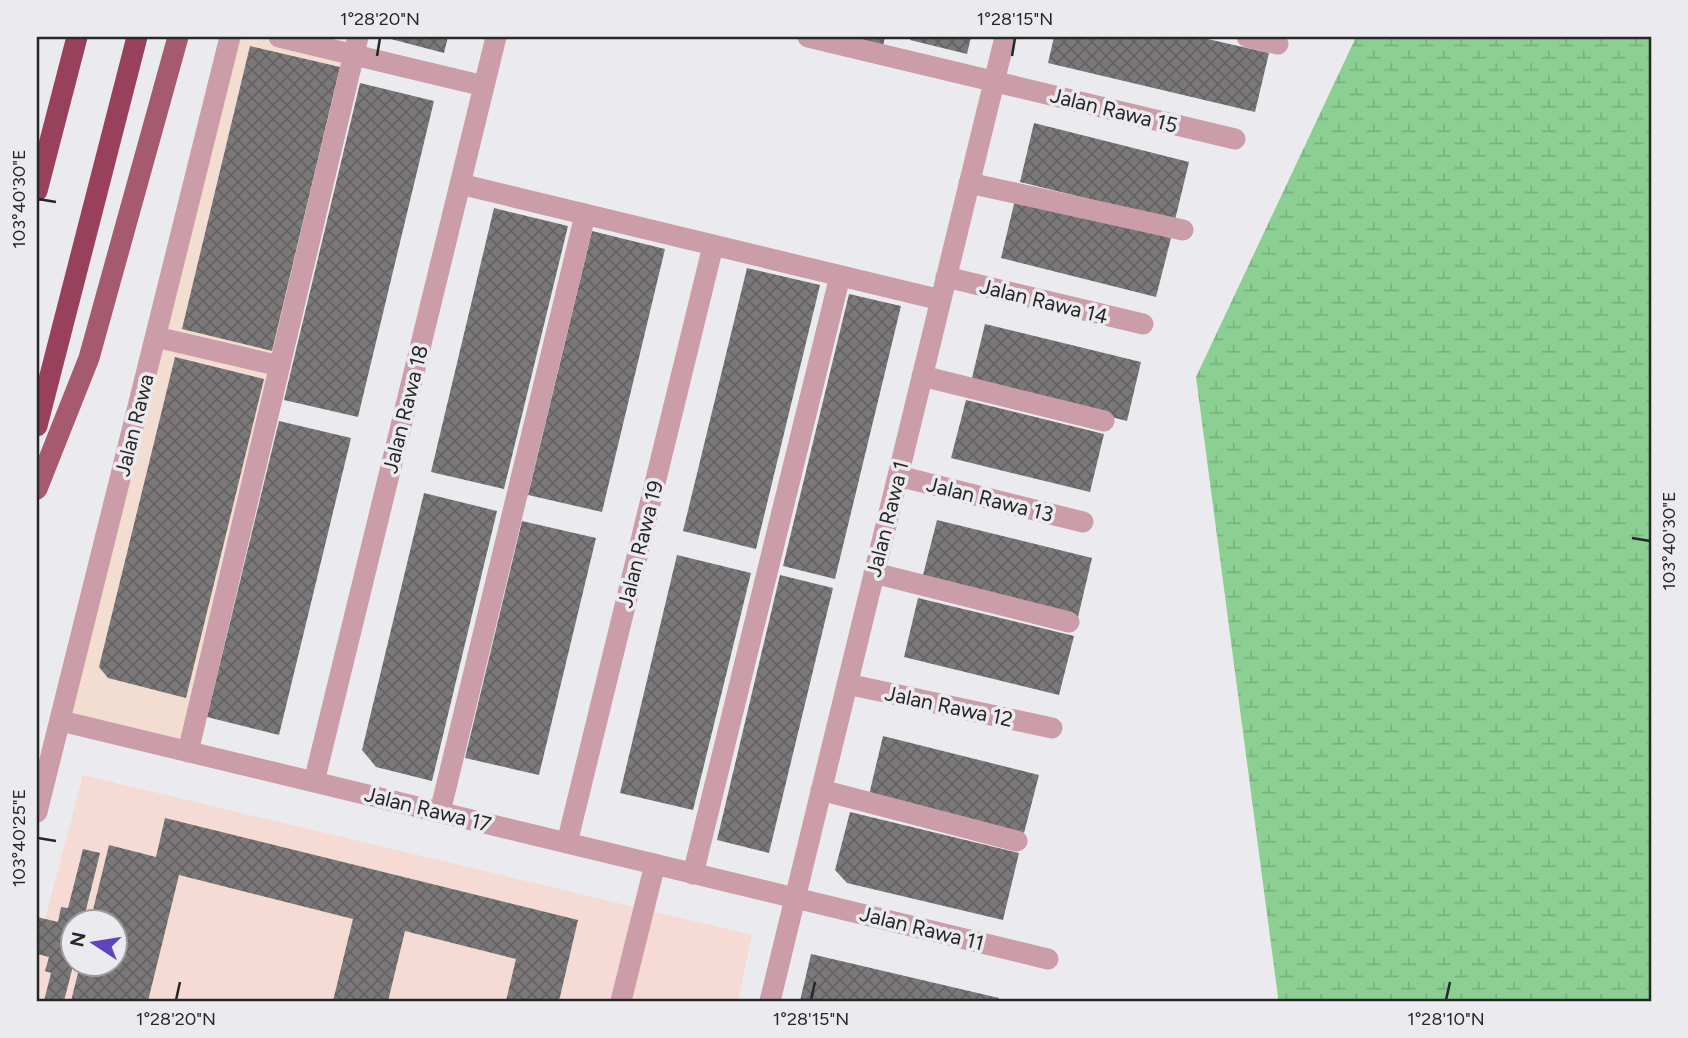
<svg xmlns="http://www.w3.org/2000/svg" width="1688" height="1038" viewBox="0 0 1688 1038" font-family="Figtree,sans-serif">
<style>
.commercial{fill:#f3dcd0}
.education{fill:#f5dbd4;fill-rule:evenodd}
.wetland{fill:url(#wetland-marsh)}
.building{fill:url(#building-cross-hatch)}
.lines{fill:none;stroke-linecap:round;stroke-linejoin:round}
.minor{stroke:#ca9da8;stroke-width:21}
.major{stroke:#a65a70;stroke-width:21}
.highway{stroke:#98405c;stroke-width:21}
.ticks{fill:none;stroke:#272728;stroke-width:2.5}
.labels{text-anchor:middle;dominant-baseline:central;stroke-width:7;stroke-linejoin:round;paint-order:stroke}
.street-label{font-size:21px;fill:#272728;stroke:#ebebef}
.neatline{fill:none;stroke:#272728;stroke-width:2.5}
.ticks-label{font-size:18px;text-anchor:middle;fill:#272728}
</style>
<defs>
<pattern id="wetland-marsh" width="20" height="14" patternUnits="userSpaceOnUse" patternTransform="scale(1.75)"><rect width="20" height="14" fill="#8ccf92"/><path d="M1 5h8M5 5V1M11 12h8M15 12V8" fill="none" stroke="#79b27e"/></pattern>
<pattern id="building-cross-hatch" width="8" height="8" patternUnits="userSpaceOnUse" patternTransform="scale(1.75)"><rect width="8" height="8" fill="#7b787a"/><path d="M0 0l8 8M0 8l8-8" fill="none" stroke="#656264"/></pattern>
</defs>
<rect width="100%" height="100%" fill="#ebebef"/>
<path class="commercial" d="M240,37H352L184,740L71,714Z"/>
<path class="education" d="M83,775L752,935L738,1001H37V949ZM74,922H116V964H74Z"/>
<path class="wetland" d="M1356,37H1651V1001H1277L1278,997L1196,377Z"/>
<path class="building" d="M383,37H448L444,53Z
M849,37H885L883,46Z
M911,37H971L967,54L910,40Z
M1054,37H1199L1269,53L1255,112L1048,63Z
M250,46L340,67L272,351L182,329Z
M360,83L434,101L358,417L284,400Z
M1034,123L1189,162L1175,220L1020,182Z
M1015,200L1171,238L1156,297L1001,258Z
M494,208L568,226L504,489L431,472Z
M592,231L665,249L602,512L528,495Z
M747,268L820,285L756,549L683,531Z
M849,294L901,306L835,579L783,566Z
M985,324L1141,362L1127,421L971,382Z
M175,357L264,379L186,698L108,678L99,667Z
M966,400L1104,434L1090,492L951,458Z
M279,421L351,438L279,735L207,717Z
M424,493L497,511L432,781L376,767L362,750Z
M937,520L1092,558L1078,617L922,579Z
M522,521L596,538L539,775L465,758Z
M677,555L751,573L693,810L620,793Z
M780,575L833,588L769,853L717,840Z
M918,598L1074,636L1059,695L904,657Z
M883,736L1039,775L1024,833L869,795Z
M850,812L1019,853L1003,920L847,883L835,870Z
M165,818L578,920L559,1001H506L516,959L405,931L388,1001H333L353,919L179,875L148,1001H71L80,965H116V922H90L109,845L156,857Z
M83,849L100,853L83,922H74V962L64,1001H44L51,973L45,971L49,957L37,954V917L58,922L61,907L68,908Z
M811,954L999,998L998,1001H800Z"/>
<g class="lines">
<path class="minor" d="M279,37L484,86
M808,37L1235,139
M1247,37L1278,44
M969,183L1183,230
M460,184L941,300
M946,277L1143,324
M156,337L280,366
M922,376L1104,421
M898,476L1083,522
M874,573L1069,622
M847,684L1052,728
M61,721L1048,959
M188,752L358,37
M314,782L496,37
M821,790L1017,841
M37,812L230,37
M440,812L585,215
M567,843L713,246
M693,874L840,276
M621,1001L655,864
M770,1001L1005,37"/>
<path class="major" d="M37,489L89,358L178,37"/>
<path class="highway" d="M37,191L77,37
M37,426L137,37"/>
</g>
<path class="ticks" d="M377,56L380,38M1012,56L1015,38M38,199L56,202M1632,538L1650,541M38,838L56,841M176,1000L180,982M811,1000L815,982M1446,1000L1450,982"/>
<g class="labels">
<g class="street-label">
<text transform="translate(1114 110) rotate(14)">Jalan Rawa 15</text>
<text transform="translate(1044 301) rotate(14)">Jalan Rawa 14</text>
<text transform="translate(405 409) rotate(-76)">Jalan Rawa 18</text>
<text transform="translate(134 425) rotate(-76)">Jalan Rawa</text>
<text transform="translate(990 499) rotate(14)">Jalan Rawa 13</text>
<text transform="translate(887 519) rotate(-76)">Jalan Rawa 1</text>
<text transform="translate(640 544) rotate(-76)">Jalan Rawa 19</text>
<text transform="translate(949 706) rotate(12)">Jalan Rawa 12</text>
<text transform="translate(428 809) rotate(14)">Jalan Rawa 17</text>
<text transform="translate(922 928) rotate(14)">Jalan Rawa 11</text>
</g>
</g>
<rect width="1688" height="1038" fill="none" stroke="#ebebef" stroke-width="77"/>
<g transform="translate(94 943) rotate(282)"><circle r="33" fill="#ebebef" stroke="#9d9d9f" stroke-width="2"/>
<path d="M0-5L12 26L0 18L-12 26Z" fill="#6044bd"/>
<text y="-10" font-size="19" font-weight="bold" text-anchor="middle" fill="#272728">N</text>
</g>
<rect x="38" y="38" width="1612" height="962" class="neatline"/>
<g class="ticks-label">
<text x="380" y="25">1°28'20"N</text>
<text x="1015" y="25">1°28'15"N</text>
<text transform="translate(19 199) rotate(-90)" y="6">103°40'30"E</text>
<text transform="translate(1669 541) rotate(-90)" y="6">103°40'30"E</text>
<text transform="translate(19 838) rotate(-90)" y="6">103°40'25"E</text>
<text x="176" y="1025">1°28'20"N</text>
<text x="811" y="1025">1°28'15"N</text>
<text x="1446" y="1025">1°28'10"N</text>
</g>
</svg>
